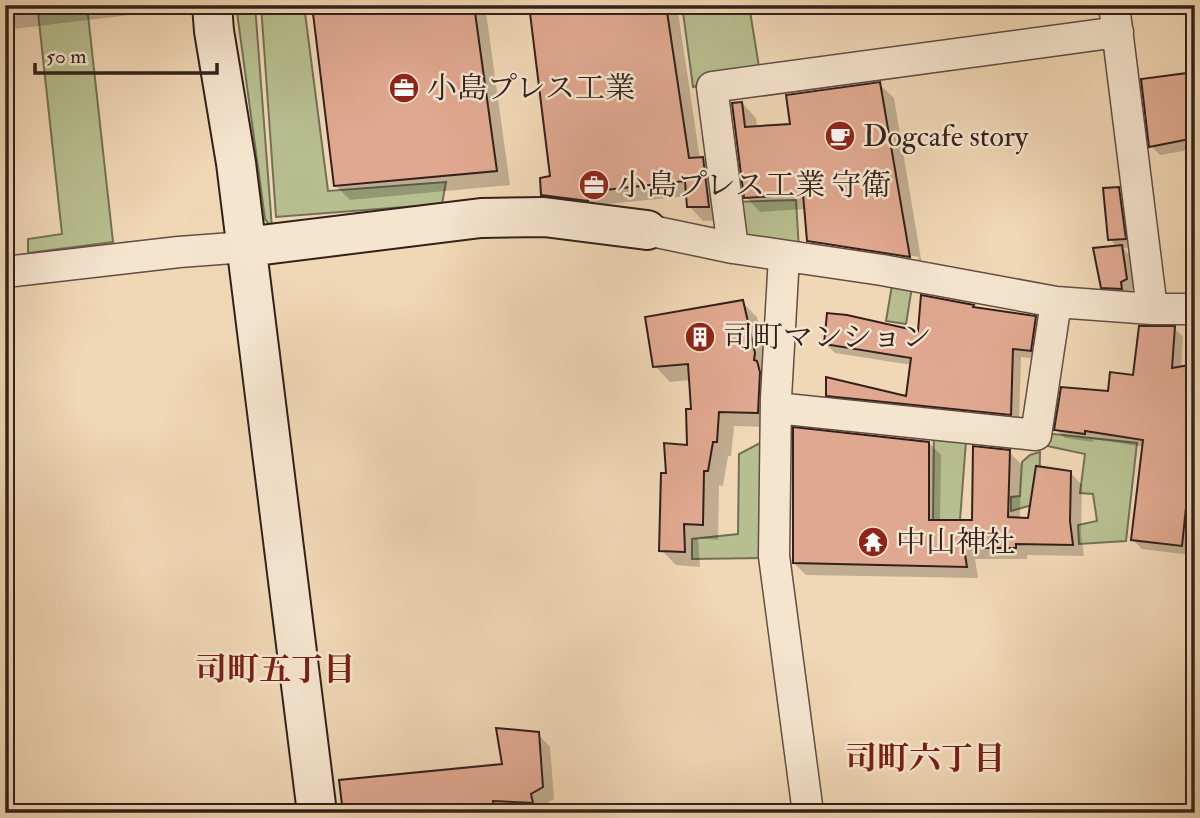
<svg xmlns="http://www.w3.org/2000/svg" width="1200" height="818" viewBox="0 0 1200 818" font-family="'IM FELL Double Pica','Noto Serif JP',serif">
<style>
.green{fill:#b7bf90;stroke:#747056;stroke-width:2}
.shadow{fill:#0003;fill-rule:evenodd}
.building{fill:#e0a890;stroke:#32211b;stroke-width:2}
.lines{fill:none;stroke-linecap:round;stroke-linejoin:round}
.street-casing{stroke:#624e42;stroke-width:33}
.secondary-casing{stroke:#32211b;stroke-width:42}
.street{stroke:#f5e5cf;stroke-width:30}
.secondary{stroke:#f5e5cf;stroke-width:38}
.labels{text-anchor:middle;dominant-baseline:central;stroke-width:5;stroke-linejoin:round;paint-order:stroke}
.poi-label{font-size:30px;fill:#32211b;stroke:#f5e5cf;text-anchor:start}
.neighbourhood-label{font-size:32px;font-weight:bold;fill:#7a1f14;stroke:#f5e5cf}
</style>
<rect width="100%" height="100%" fill="#f0d7b5"/>
<filter id="stains"><feTurbulence type="fractalNoise" baseFrequency=".00286" numOctaves="4"/><feColorMatrix values="0 0 0 0 .2 0 0 0 0 .09 0 0 0 0 .02 0 0 0 .5 -.17"/></filter>
<radialGradient id="worn" r=".72"><stop offset=".6" stop-color="#630" stop-opacity="0"/><stop offset="1" stop-color="#630" stop-opacity=".3"/></radialGradient>
<path class="green" d="M236,5H255L272,228L265,219Z
M261,5H304L328,191L446,182L442,204L276,217Z
M682,5H749L760,73L693,87Z
M87,6L113,242L28,253V239L62,234L38,12Z
M796,200L799,250L738,240L733,202Z
M892,285L912,287L906,324L886,321Z
M934,424L967,428L960,520H933Z
M1044,433L1137,443L1126,541L1079,544L1078,525L1097,521L1093,494L1080,493L1085,454L1038,444Z
M764,441L766,558L692,559V539L738,534L739,454Z
M1040,452L1039,503L1011,511V497L1020,496L1022,462L1030,455Z"/>
<path class="shadow" d="M5,5H144L146,13L5,30Z
M314,5H485L510,185L350,200L336,186Z
M530,5H677L700,159L703,158L717,173L722,220L703,221L689,206L688,196L557,209L543,194L552,178Z
M1195,73V149L1160,155L1151,146Z
M879,84L894,98L923,271L824,255L809,240L806,209L760,212L746,197L742,103L756,118L757,128L792,125ZM820,241L919,257L918,260L820,245Z
M1118,189L1128,198L1134,247L1123,248L1130,256L1135,288L1130,292V297L1111,296L1102,287L1117,247L1110,239Z
M742,302L757,317L770,369L773,427L734,426L731,456H728L723,486L719,485L718,540L698,538L700,567L676,565L661,550L667,475L688,447L692,411L690,380L670,382L655,366Z
M973,306L976,310L1035,318L1044,327L1039,359L1021,357L1019,423L837,404L828,395L908,399L912,365L835,353L826,344L919,333ZM860,397L914,405L860,401Z
M1174,328L1183,337L1181,369L1195,366V518L1191,555L1142,549L1133,540L1144,447L1093,439V442L1065,438L1056,430L1135,377Z
M929,443L941,455L940,522H974L1009,452L1021,464L1020,519L1030,520L1070,472L1082,485L1081,534L1084,556L1027,555V559H975L978,578L806,575L794,563Z
M538,734L550,747L554,799L542,806L544,813H344L504,765Z"/>
<path class="building" d="M312,5H474L497,171L334,186Z
M529,5H666L689,158L703,157L709,207H687L685,181L587,192L588,201L541,195L540,178L550,176Z
M1195,72V138L1149,147L1141,79Z
M880,82L910,257L807,241L803,194L744,198L732,103L742,102L745,127L790,124L786,95Z
M1119,187L1126,239L1108,240L1103,188Z
M1122,245L1127,279L1121,282L1122,289L1101,288L1093,248Z
M921,295L974,305L973,307L1036,316L1031,351L1013,349L1011,415L826,396V377L906,396L911,358L824,344L827,313L847,315L918,331Z
M743,300L755,353L754,360L757,361L760,372L758,413L719,412L717,442H713L708,471H704L703,525L684,524L685,552L659,551L661,473H666L664,443L687,445L686,409H691L688,364L653,367L645,317Z
M1139,326H1175L1172,368L1195,364V469H1190L1182,546L1131,540L1143,440L1085,431V434L1054,430L1061,387L1108,391L1110,372L1133,375Z
M793,427L929,442V520H972L973,446L1010,450L1008,517L1028,518L1036,466L1071,471L1070,521L1073,545L1016,544V548H964L967,567L793,563Z
M496,728L539,732L543,787L531,794L533,803L493,801L494,812L480,813H343L339,780L502,764Z"/>
<g class="lines">
<g class="street-casing">
<path id="street" d="M1114,5L1152,309
M647,230L733,248L882,270L1056,302L1152,309H1195
M733,248L712,87L1118,32
M784,256L776,398L774,556L808,813
M5,272L179,252L246,247
M776,408L1036,435L1056,302"/>
</g>
<g class="secondary-casing">
<path id="secondary" d="M212,5L214,31L236,163L317,813
M246,247L481,218L544,217L647,230"/>
</g>
<use href="#street" class="street"/>
<use href="#secondary" class="secondary"/>
</g>
<defs>
<g id="office-disc" transform="scale(1.575)"><circle r="9.5" fill="#8f2418" stroke="#f5e5cf"/><path d="M-6-3h4V-5.5h4V-3h4V5H-6ZM-1-4.5V-3h2v-1.5ZM-6 0V1H6V0Z" fill="#fff"/></g>
<g id="cafe-disc" transform="scale(1.575)"><circle r="9.5" fill="#8f2418" stroke="#f5e5cf"/><path d="M-5.5-4.5H6V0H3Q3 3.5 0 3.5H-2.5Q-5.5 3.5-5.5 0ZM3-3.2v2h1.7v-2ZM-6 4.5H4V6H-6Z" fill="#fff"/></g>
<g id="building-disc" transform="scale(1.575)"><circle r="9.5" fill="#8f2418" stroke="#f5e5cf"/><path d="M-4-6H4V6H1V3H-1V6H-4ZM-2.5-4.3h1.7v1.8h-1.7ZM.8-4.3h1.7v1.8H.8ZM-2.5-1h1.7V.8h-1.7ZM.8-1h1.7V.8H.8Z" fill="#fff"/></g>
<g id="temple-disc" transform="scale(1.575)"><circle r="9.5" fill="#8f2418" stroke="#f5e5cf"/><path d="M0-6L5-2H3V0L6.5 2.5H4V6H1.5V3h-3V6H-4V2.5H-6.5L-3 0V-2H-5Z" fill="#fff"/></g>
</defs>
<g fill-rule="evenodd">
<use href="#office-disc" x="404" y="88"/>
<use href="#cafe-disc" x="840" y="136"/>
<use href="#office-disc" x="594" y="185"/>
<use href="#building-disc" x="700" y="337"/>
<use href="#temple-disc" x="873" y="542"/>
</g>
<g class="labels">
<g class="poi-label">
<text x="427" y="88">小島プレス工業</text>
<text x="863" y="136">Dogcafe story</text>
<text x="617" y="185">小島プレス工業 守衛</text>
<text x="723" y="337">司町マンション</text>
<text x="896" y="542">中山神社</text>
</g>
<g class="neighbourhood-label">
<text x="275" y="670">司町五丁目</text>
<text x="925" y="759">司町六丁目</text>
</g>
</g>
<rect width="1200" height="818" fill="none" stroke="#f0d7b5" stroke-width="28"/>
<rect x="7" y="7" width="1186" height="804" fill="none" stroke="#32211b" stroke-width="3.5"/>
<rect x="14" y="14" width="1172" height="790" fill="none" stroke="#32211b" stroke-width="2"/>
<path d="M35 63v10h182v-10" fill="none" stroke="#32211b" stroke-width="3.5"/>
<text x="46" y="63" font-size="21" fill="#32211b" stroke="#f5e5cf" stroke-width="5" paint-order="stroke">50 m</text>
<rect width="100%" height="100%" filter="url(#stains)"/>
<rect width="100%" height="100%" fill="url(#worn)"/>
</svg>
